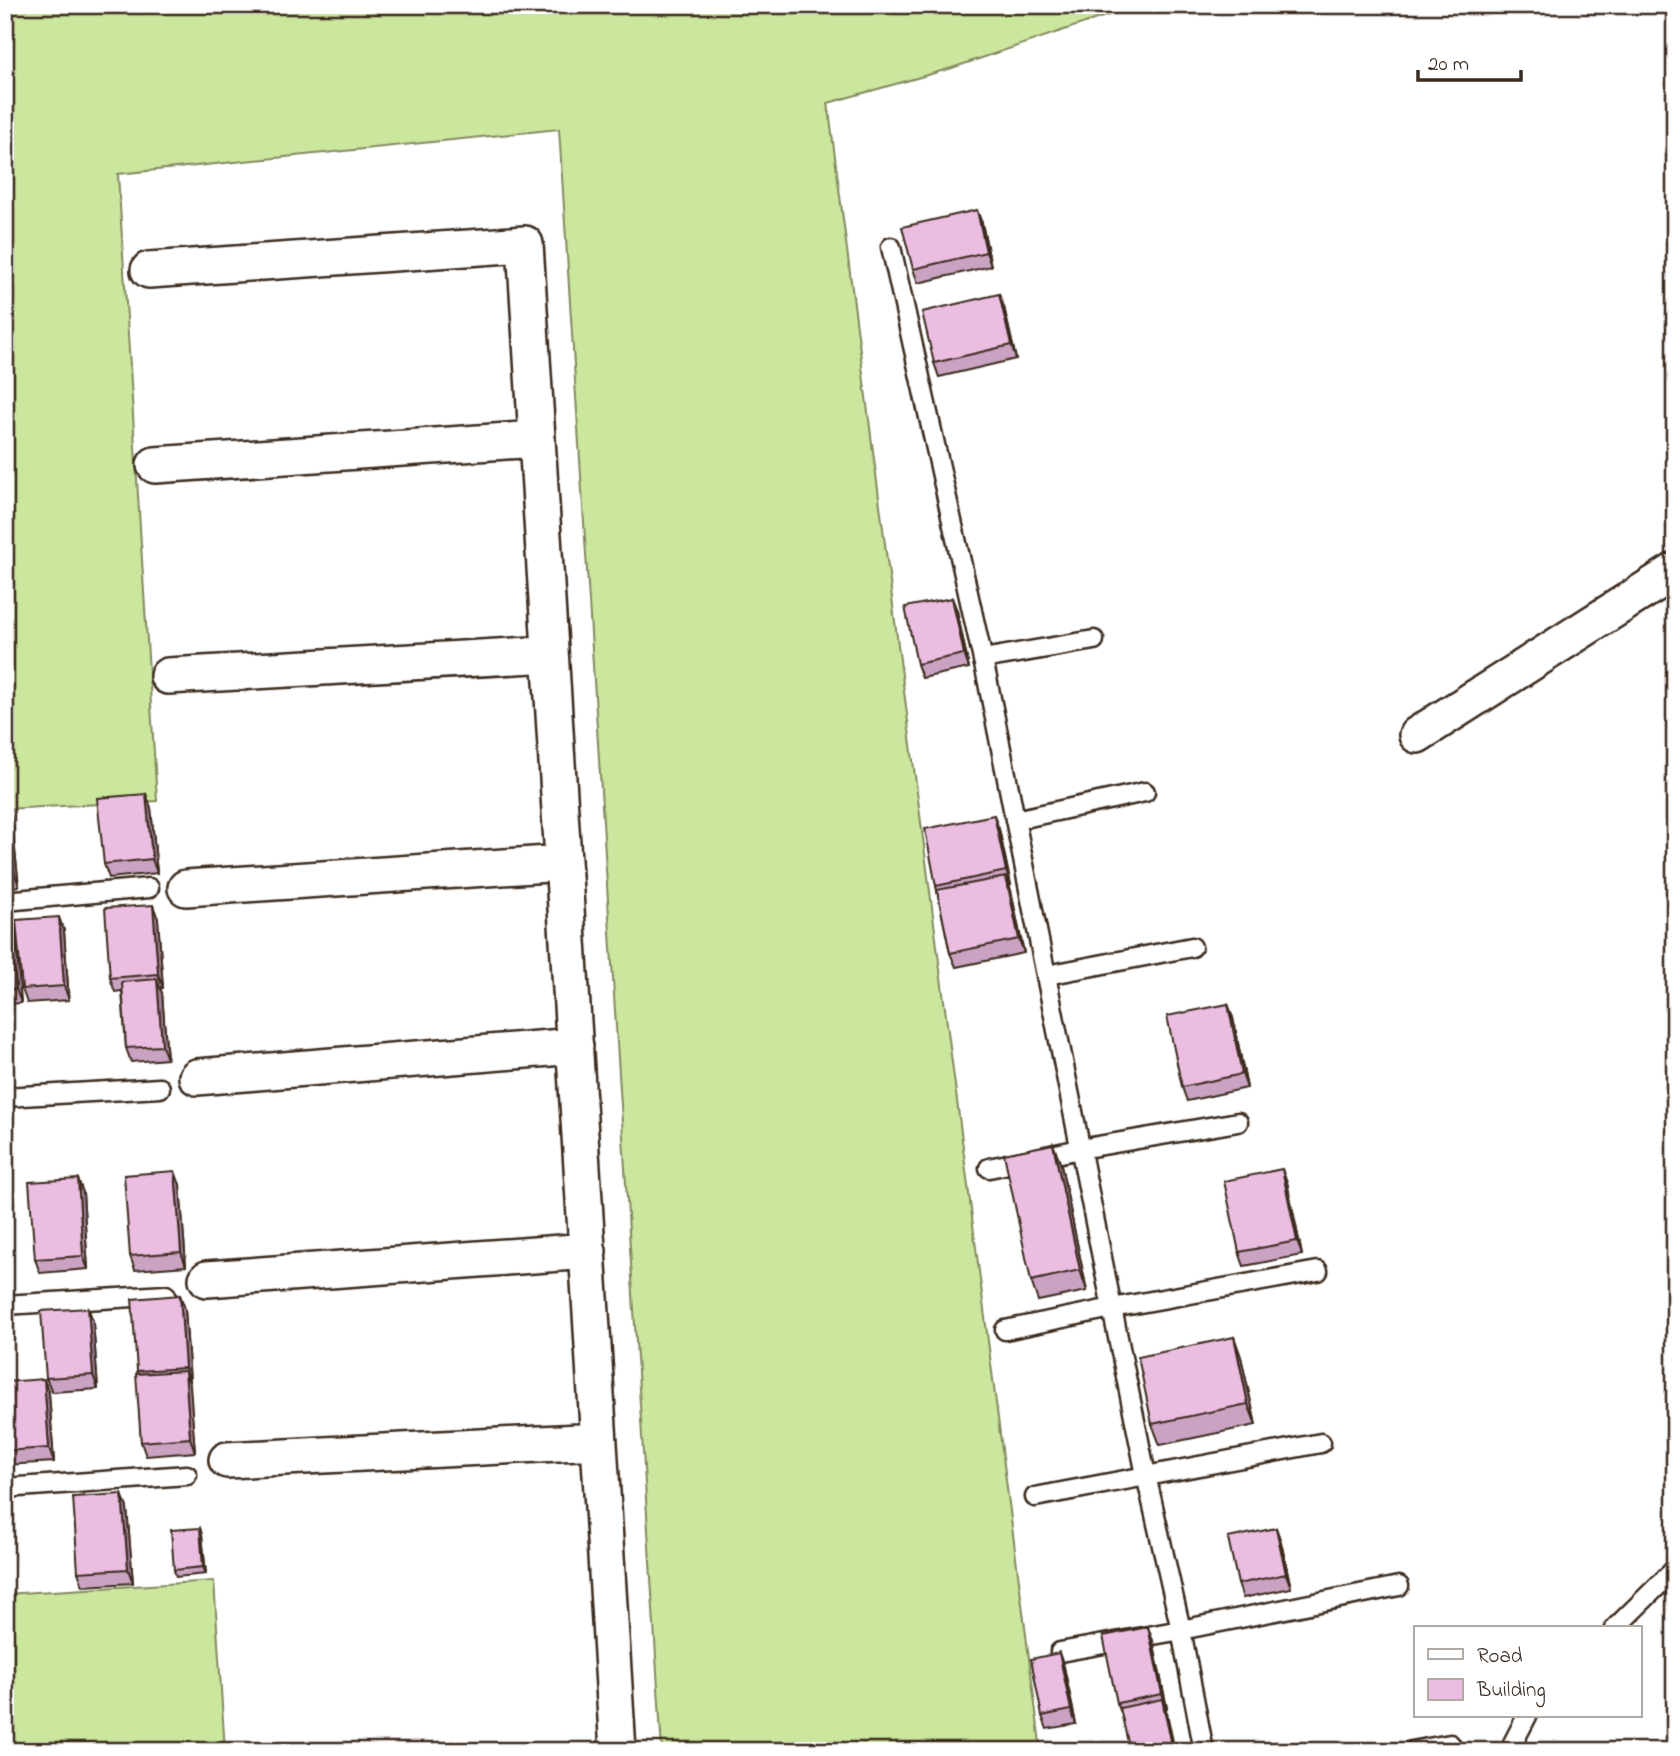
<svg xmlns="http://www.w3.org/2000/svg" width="1680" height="1756" viewBox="0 0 1680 1756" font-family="'Indie Flower',sans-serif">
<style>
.grass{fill:#cbe79e;stroke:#83885e;stroke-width:2}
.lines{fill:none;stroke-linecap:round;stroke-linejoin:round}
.lane-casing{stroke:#3b2a1e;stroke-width:23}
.street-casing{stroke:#3b2a1e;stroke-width:40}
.lane{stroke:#fff;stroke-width:18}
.street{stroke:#fff;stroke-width:35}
.wall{fill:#caa3c2;stroke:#3b2a1e;stroke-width:2}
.shaded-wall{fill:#a4859e;stroke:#3b2a1e;stroke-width:2}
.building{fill:#ebbee1;stroke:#3b2a1e;stroke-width:2}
</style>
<rect width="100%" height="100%" fill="#fff"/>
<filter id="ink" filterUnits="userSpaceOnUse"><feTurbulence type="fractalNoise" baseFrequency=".0143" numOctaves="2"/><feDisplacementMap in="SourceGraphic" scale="14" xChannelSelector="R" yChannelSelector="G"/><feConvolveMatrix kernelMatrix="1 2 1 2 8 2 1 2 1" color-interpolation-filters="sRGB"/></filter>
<g filter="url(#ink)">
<path class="grass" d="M5,5H1138L952,68L828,103L1041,1751H662L559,129L118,174L157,801L5,809Z
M214,1581L225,1751H5V1594Z"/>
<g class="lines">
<g class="lane-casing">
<path id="lane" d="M891,247L987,678L1112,1308L1146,1475L1181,1630L1204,1751
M983,659L1094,640
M1015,820L1145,792
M5,901L149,888
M1047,975L1192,947
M5,1097L160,1088
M989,1168L1080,1149L1238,1122
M5,1305L166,1295
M1005,1330L1112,1308L1318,1271
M5,1488L187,1475
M1035,1497L1321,1443
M1615,1628L1675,1569
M1060,1652L1181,1630L1399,1586
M1412,1751L1450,1744
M1513,1751V1743L1527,1716"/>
</g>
<g class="street-casing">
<path id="street" d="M149,270L525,244L618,1751
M155,465L537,439
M168,676L550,654
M1417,735L1675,571
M186,888L563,863
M197,1077L575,1046
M207,1279L588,1251
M227,1460L599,1441"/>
</g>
<use href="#lane" class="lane"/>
<use href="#street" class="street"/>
</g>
<path class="wall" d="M982,223L991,266L918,283L913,269Z
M999,294L1004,307L1016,359L939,377L934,363Z
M952,598L957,611L969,668L922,678L917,664Z
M146,794L151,808L157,873L109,878L104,864Z
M5,801L11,815L19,886L5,888Z
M999,829L1011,885H1009L1024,953L956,967L950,953L936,886Z
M5,911H10L15,925L21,1003L5,1004Z
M158,919L163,988H160L162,993L167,1059L131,1062L126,1048L122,991L115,992L110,978Z
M64,931L69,1000L27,1003L22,989Z
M1228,1004L1233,1018L1247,1088L1187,1101L1182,1087Z
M1053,1144L1061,1165L1087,1291L1038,1301L1031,1281Z
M78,1179L83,1193L88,1269L40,1273L35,1259Z
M1287,1182L1302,1255L1244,1266L1239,1252Z
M180,1185L186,1266L135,1270L130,1256Z
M180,1295L185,1309L190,1382H189L195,1452L146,1456L141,1442L138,1374L137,1371Z
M88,1308L93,1321L98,1389L52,1392L46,1378Z
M1234,1337L1241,1357L1256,1425L1160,1445L1152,1424Z
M5,1382L49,1393L54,1462L6,1465L5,1462Z
M122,1494L127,1508L133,1583L83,1586L78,1572Z
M200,1528L202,1535L206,1574L176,1577L174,1570Z
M1276,1528L1281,1542L1291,1588L1243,1598L1238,1584Z
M1153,1641L1167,1708H1165L1167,1713L1122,1715L1117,1703Z
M1059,1653L1064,1667L1076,1724L1047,1729L1042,1716Z"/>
<path class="shaded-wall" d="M977,210L982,223L991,266L986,252Z
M999,294L1004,307L1016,359L1011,345Z
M952,598L957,611L969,668L964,654Z
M146,794L151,808L157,873L152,859Z
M6,801L11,815L19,886L14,872Z
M994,815L999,829L1011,885L1006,871Z
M1006,877L1011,890L1024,953L1019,939Z
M153,905L158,919L163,988L158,974Z
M10,911L15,925L21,1003L16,989Z
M59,917L64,931L69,1000L64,986Z
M157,979L162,993L167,1059L162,1046Z
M1228,1004L1233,1018L1247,1088L1242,1074Z
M1053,1144L1061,1165L1087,1291L1080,1270Z
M1282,1169L1287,1182L1302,1255L1297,1241Z
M175,1171L180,1185L186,1266L181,1252Z
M78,1179L83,1193L88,1269L83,1256Z
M180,1295L185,1309L190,1382L185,1368Z
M88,1308L93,1321L98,1389L93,1375Z
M1234,1337L1241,1357L1256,1425L1248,1404Z
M185,1371L190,1385L195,1452L190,1438Z
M44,1379L49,1393L54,1462L49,1448Z
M122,1494L127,1508L133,1583L128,1569Z
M200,1528L202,1535L206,1574L203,1567Z
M1276,1528L1281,1542L1291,1588L1286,1574Z
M1148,1627L1153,1641L1167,1708L1162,1694Z
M1059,1653L1064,1667L1076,1724L1071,1710Z
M1162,1699L1167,1713L1175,1751H1173Z"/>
<path class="building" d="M977,210L986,252L913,269L902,227Z
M999,294L1011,345L934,363L922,312Z
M952,598L964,654L917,664L905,607Z
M146,794L152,859L104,864L97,798Z
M5,801L14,872L5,873Z
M994,815L1006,871L936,886L925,829Z
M1006,877L1019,939L950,953L937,890Z
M153,905L158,974L110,978L105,908Z
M5,911H10L16,989L5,990Z
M59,917L64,986L22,989L16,920Z
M157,979L162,1046L126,1048L122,982Z
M1228,1004L1242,1074L1182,1087L1167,1016Z
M1053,1144L1080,1270L1031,1281L1004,1154Z
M1282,1169L1297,1241L1239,1252L1224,1181Z
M175,1171L181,1252L130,1256L124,1175Z
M78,1179L83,1256L35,1259L29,1182Z
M180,1295L185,1368L137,1371L132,1299Z
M88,1308L93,1375L46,1378L41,1311Z
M1234,1337L1248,1404L1152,1424L1138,1357Z
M185,1371L190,1438L141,1442L136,1374Z
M44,1379L49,1448L5,1451V1382Z
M122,1494L128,1569L78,1572L73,1497Z
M200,1528L203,1567L174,1570L171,1530Z
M1276,1528L1286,1574L1238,1584L1228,1538Z
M1148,1627L1162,1694L1117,1703L1103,1636Z
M1059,1653L1071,1710L1042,1716L1031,1659Z
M1162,1699L1173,1751H1130L1120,1708Z"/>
</g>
<rect width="1680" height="1756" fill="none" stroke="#fff" stroke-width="28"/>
<rect x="14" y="14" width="1652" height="1728" fill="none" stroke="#3b2a1e" stroke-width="2.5" filter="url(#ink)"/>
<rect x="1414" y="1626" width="228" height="91" fill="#ffffff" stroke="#b1aaa5" stroke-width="2"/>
<rect x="1428" y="1649" width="35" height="10" fill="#ffffff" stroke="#b1aaa5" stroke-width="2"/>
<text x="1477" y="1662" font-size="21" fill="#3b2a1e">Road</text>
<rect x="1428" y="1679" width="35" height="21" fill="#ebbee1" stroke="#b1aaa5" stroke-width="2"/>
<text x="1477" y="1696" font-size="21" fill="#3b2a1e">Building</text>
<path d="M1418 70v10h103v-10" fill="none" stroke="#3b2a1e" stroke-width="3.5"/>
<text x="1428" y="70" font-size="21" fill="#3b2a1e" stroke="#ffffff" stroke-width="5" paint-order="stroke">20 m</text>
</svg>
